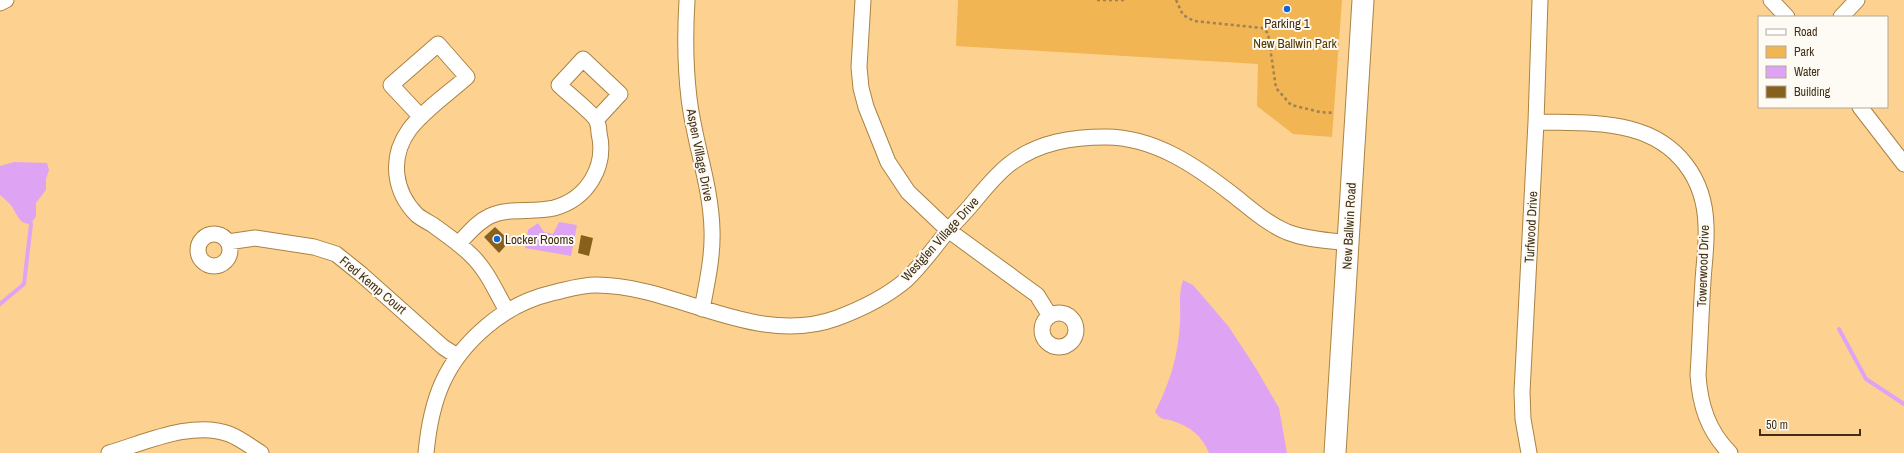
<svg xmlns="http://www.w3.org/2000/svg" width="1904" height="453" viewBox="0 0 1904 453" font-family="'Archivo Narrow',sans-serif">
<style>
.green{fill:#f1b553}
.water{fill:#dfa3f4}
.lines{fill:none;stroke-linecap:round;stroke-linejoin:round}
.stream{stroke:#dfa3f4;stroke-width:4}
.building{fill:#87601b}
.street-casing{stroke:#aa8242;stroke-width:17}
.secondary-casing{stroke:#aa8242;stroke-width:23}
.path{stroke:#9f8153;stroke-width:2.5;stroke-dasharray:3 3;stroke-linecap:butt}
.street{stroke:#fff;stroke-width:15}
.secondary{stroke:#fff;stroke-width:21}
.poi-dot{fill:#1167d0;stroke:#fefaf4;stroke-width:1.5}
.labels{text-anchor:middle;dominant-baseline:central;stroke-width:4;stroke-linejoin:round;paint-order:stroke}
.poi-label{font-size:13px;fill:#402f14;stroke:#fefaf4}
.park-label{font-size:13px;fill:#533700;stroke:#fefaf4}
.street-label{font-size:13px;fill:#402f14;stroke:#fefaf4}
</style>
<rect width="100%" height="100%" fill="#fdd291"/>
<path class="green" d="M958,0H1342L1332,137L1293,134L1257,106L1258,64L956,46Z"/>
<path class="water" d="M14,162L47,163L49,170L46,179V190L36,203V216L31,224C21,224 20,220 15,212C12,205 6,200 0,195V166Z
M559,222L577,225L571,256L525,248L528,230L538,223L544,232L553,234Z
M1183,280L1193,285L1229,327L1257,370L1279,408L1287,453H1209C1202,436 1191,427 1173,421C1163,418 1162,421 1155,412C1170,382 1178,357 1180,323C1181,308 1178,295 1183,280Z"/>
<g class="lines">
<path class="stream" d="M0,304L24,284L31,224
M1839,329L1866,379L1904,404"/>
</g>
<path class="building" d="M495,227L510,241L499,253L484,237Z
M581,235L593,238L589,256L578,253Z"/>
<g class="lines">
<g class="street-casing">
<path id="street" d="M687,0C685,33 685,65 689,98C694,142 711,185 712,230C713,256 707,283 702,309
M863,0L859,67L861,88L866,107L888,162L908,192L948,230L1037,295L1050,316
M1771,0L1787,17
M0,3L6,0
M1841,17L1857,0
M1860,107L1904,164
M421,117L391,85L438,44L467,77C449,93 423,111 409,130C389,158 394,192 417,215C422,219 428,222 433,225C445,234 460,244 471,255C487,270 496,292 507,311
M1536,122C1567,123 1600,121 1630,129C1677,141 1705,178 1706,226C1707,244 1704,263 1703,281C1701,312 1700,344 1698,375C1700,405 1708,431 1730,453
M198 250a16 16 0 1 1 32 0a16 16 0 1 1-32 0Z
M228,242L255,238L314,247L336,254L361,274L443,347L457,356
M458,244C468,234 477,222 490,216C509,207 533,213 554,208C587,199 607,167 599,133C599,129 598,124 597,121C593,113 567,93 559,85L583,59L620,94L596,120
M1042 330a17 17 0 1 1 34 0a17 17 0 1 1-34 0Z
M109,453C144,443 193,420 229,434C240,438 251,447 261,453
M426,453C431,399 445,361 487,326C507,309 527,299 552,293C566,290 580,285 596,285C677,285 755,348 837,318C861,309 886,297 906,280C921,266 933,249 946,233C954,223 964,214 972,204C984,190 996,174 1011,163C1039,142 1072,137 1106,137C1154,137 1196,166 1232,194C1250,208 1266,223 1287,232C1307,240 1328,240 1348,243
M1529,453L1523,419L1522,392L1536,122L1540,0"/>
</g>
<g class="secondary-casing">
<path id="secondary" d="M1335,453L1363,0"/>
</g>
<path class="path" d="M1097,0H1124
M1176,0L1183,15L1194,21L1262,28L1268,33L1276,88L1291,105L1320,112L1334,113"/>
<use href="#street" class="street"/>
<use href="#secondary" class="secondary"/>
</g>
<g class="poi-dot">
<circle cx="1287" cy="9" r="4"/>
<circle cx="497" cy="239" r="4"/>
</g>
<g class="labels">
<g class="poi-label">
<text x="1287" y="23">Parking 1</text>
<text x="505" y="239" text-anchor="start">Locker Rooms</text>
</g>
<g class="park-label">
<text x="1295" y="43">New Ballwin Park</text>
</g>
<g class="street-label">
<text transform="translate(700 155) rotate(79)">Aspen Village Drive</text>
<text transform="translate(1349 226) rotate(-87)">New Ballwin Road</text>
<text transform="translate(1531 227) rotate(-87)">Turfwood Drive</text>
<text transform="translate(940 239) rotate(-48)">Westglen Village Drive</text>
<text transform="translate(1703 266) rotate(-88)">Towerwood Drive</text>
<text transform="translate(373 285) rotate(40)">Fred Kemp Court</text>
</g>
</g>
<rect x="1758" y="16" width="130" height="92" fill="#fefaf4" stroke="#b2a99a"/>
<rect x="1766" y="29" width="20" height="6" fill="#ffffff" stroke="#b2a99a"/>
<text x="1794" y="36" font-size="12" fill="#402f14">Road</text>
<rect x="1766" y="46" width="20" height="12" fill="#f1b553" stroke="#b2a99a"/>
<text x="1794" y="56" font-size="12" fill="#402f14">Park</text>
<rect x="1766" y="66" width="20" height="12" fill="#dfa3f4" stroke="#b2a99a"/>
<text x="1794" y="76" font-size="12" fill="#402f14">Water</text>
<rect x="1766" y="86" width="20" height="12" fill="#87601b" stroke="#b2a99a"/>
<text x="1794" y="96" font-size="12" fill="#402f14">Building</text>
<path d="M1760 429v6h100v-6" fill="none" stroke="#402f14" stroke-width="2"/>
<text x="1766" y="429" font-size="12" fill="#402f14" stroke="#fefaf4" stroke-width="3" paint-order="stroke">50 m</text>
</svg>
